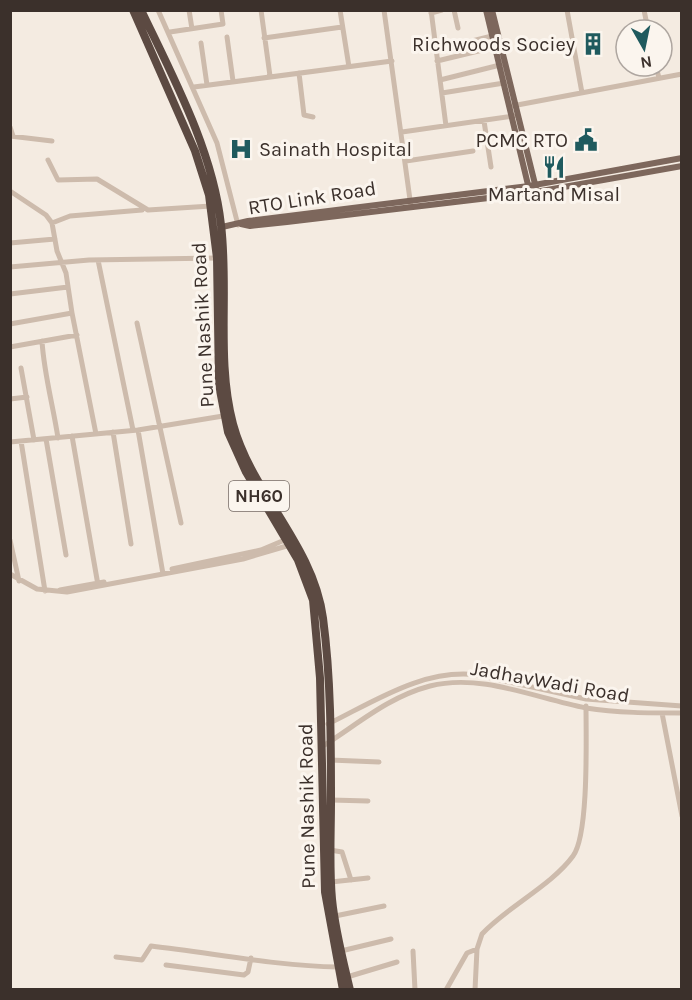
<svg xmlns="http://www.w3.org/2000/svg" width="692" height="1000" viewBox="0 0 692 1000" font-family="Karla,sans-serif">
<style>
.lines{fill:none;stroke-linecap:round;stroke-linejoin:round}
.minor{stroke:#cdbbac;stroke-width:5}
.major{stroke:#7d675c;stroke-width:6}
.highway{stroke:#5c4a42;stroke-width:8}
.labels{text-anchor:middle;dominant-baseline:central;stroke-width:6;stroke-linejoin:round;paint-order:stroke}
.shield{fill:#fbf5ee;stroke:#756b66;stroke-width:1.5}
.shield-label{font-size:18px;font-weight:bold;fill:#3b302b}
.poi-label{font-size:20px;fill:#3b302b;stroke:#fbf5ee;text-anchor:end}
.street-label{font-size:20px;fill:#3b302b;stroke:#fbf5ee}
</style>
<rect width="100%" height="100%" fill="#f4ebe1"/>
<g class="lines">
<path class="minor" d="M158,10L217,143L238,225
M189,10L192,29
M261,10L270,76
M340,10L349,67
M384,10L411,207
M431,10L446,126
M454,10L458,28
M567,10L582,93
M644,10L648,30
M431,13L442,10
M170,32L223,24L221,10
M227,37L233,81
M264,38L342,27
M201,43L207,85
M436,50L492,36
M437,61L495,47
M656,66L659,78
M299,73L304,115L313,117
M440,80L500,65
M194,87L392,61
M442,93L504,83
M512,106L682,74
M484,121L491,167
M10,127L13,136
M402,132L514,116
M10,136L52,141
M48,160L58,180L97,179L148,210L211,206
M406,161L473,151
M10,191L46,215L52,223L57,251L66,273L72,313L10,324
M52,223L70,216L142,210
M10,243L55,239
M98,260L133,430
M10,267L89,260L217,258
M10,294L68,287
M72,313L96,434
M137,323L181,523
M42,341C44,374 53,405 58,438
M10,347L77,335
M21,368L34,440
M10,399L27,397
M138,430L163,574
M113,432L131,544
M72,436L98,585
M46,439L66,555
M21,441L45,591
M10,442L138,430L223,416
M10,540L19,581
M172,569L261,550L287,539
M10,574L37,589L67,592L243,559L290,545
M60,590L104,582
M662,713L682,816
M328,724C375,701 424,668 478,675L586,699L682,706
M323,746C358,724 388,697 430,686C481,673 535,698 586,708C617,713 650,713 682,713
M330,760L379,762
M331,800L368,801
M330,850L342,852L351,880
M331,882L368,878
M335,916L384,906
M341,951L391,939
M413,951L415,990
M116,957L142,960L151,946C213,953 276,966 338,967
M166,965L244,975L248,972L251,958
M347,977L397,962
M446,990L467,953L477,949
M475,990L477,949L482,934C507,907 552,885 573,856C589,835 586,737 586,706"/>
<path class="major" d="M486,10L529,189
M492,10L536,188
M241,224L250,226L287,222L530,193L682,166
M222,227L248,221L529,186L682,158"/>
<path class="highway" d="M133,10L195,151L209,195L217,258L219,385L228,432L246,472L298,560L313,600L320,678L325,892L343,990
M141,10C173,77 213,151 221,225C229,290 216,360 233,424C252,494 313,544 323,618C331,678 331,741 331,802C331,834 329,867 332,899C335,930 343,960 350,990"/>
</g>
<defs>
<g id="building-bare" transform="scale(1.8)"><path d="M-4-6H4V6H1V3H-1V6H-4ZM-2.5-4.3h1.7v1.8h-1.7ZM.8-4.3h1.7v1.8H.8ZM-2.5-1h1.7V.8h-1.7ZM.8-1h1.7V.8H.8Z" fill="#1f5a5e" stroke="#fbf5ee" stroke-width="2.5" paint-order="stroke"/></g>
<g id="civic-bare" transform="scale(1.8)"><path d="M-.6-6.5H3V-4.5H.6V-3L4-1V1h2V6H-6V1h2V-1L-.6-3ZM-1.2 2.5V6h2.4V2.5Z" fill="#1f5a5e" stroke="#fbf5ee" stroke-width="2.5" paint-order="stroke"/></g>
<g id="hospital-bare" transform="scale(1.8)"><path d="M-5-5h3v3.5h4V-5h3V5h-3V1.5h-4V5h-3Z" fill="#1f5a5e" stroke="#fbf5ee" stroke-width="2.5" paint-order="stroke"/></g>
<g id="restaurant-bare" transform="scale(1.8)"><path d="M-5-6h1v4h1v-4h1v4h1v-4h1v5L-1.5 .5V6h-2V.5L-5-1ZM5-6V6H3V1.5H1.5Q1.5-4 5-6Z" fill="#1f5a5e" stroke="#fbf5ee" stroke-width="2.5" paint-order="stroke"/></g>
</defs>
<g fill-rule="evenodd">
<use href="#building-bare" x="593" y="44"/>
<use href="#civic-bare" x="586" y="140"/>
<use href="#hospital-bare" x="241" y="149"/>
<use href="#restaurant-bare" x="554" y="167"/>
</g>
<g class="labels">
<rect class="shield" x="229" y="481" width="60" height="30" rx="4.5"/>
<g class="shield-label">
<text x="259" y="496">NH60</text>
</g>
<g class="poi-label">
<text x="575" y="44">Richwoods Sociey</text>
<text x="568" y="140">PCMC RTO</text>
<text x="259" y="149" text-anchor="start">Sainath Hospital</text>
<text x="554" y="194" text-anchor="middle">Martand Misal</text>
</g>
<g class="street-label">
<text transform="translate(312 198) rotate(-9)">RTO Link Road</text>
<text transform="translate(203 325) rotate(-93)">Pune Nashik Road</text>
<text transform="translate(550 682) rotate(10)">JadhavWadi Road</text>
<text transform="translate(307 806) rotate(-91)">Pune Nashik Road</text>
</g>
</g>
<rect width="692" height="1000" fill="none" stroke="#3b302b" stroke-width="24"/>
<g transform="translate(644 48) rotate(171)"><circle r="28" fill="#fbf5ee" stroke="#aea6a0" stroke-width="1.5"/>
<path d="M0-4.5L10 22L0 15L-10 22Z" fill="#1f5a5e"/>
<text y="-9" font-size="16" font-weight="bold" text-anchor="middle" fill="#3b302b">N</text>
</g>
</svg>
